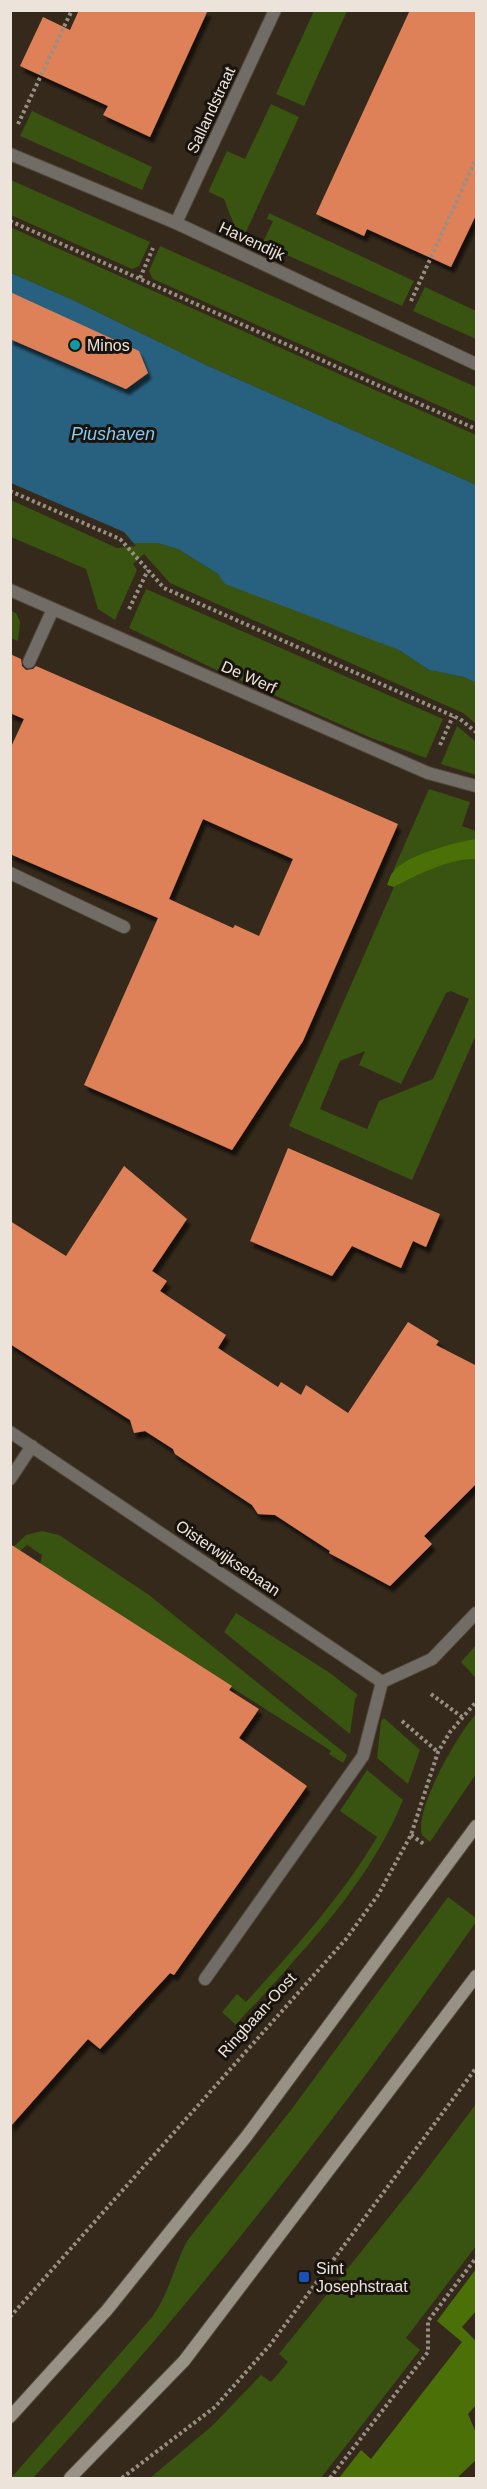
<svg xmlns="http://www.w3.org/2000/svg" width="487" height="2489" viewBox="0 0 487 2489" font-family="Arial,sans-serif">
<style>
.green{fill:#395310;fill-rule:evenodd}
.forest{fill:#4b7007}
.water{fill:#28617f}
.pier{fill:#34291b}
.building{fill:#df8158;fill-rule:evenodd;filter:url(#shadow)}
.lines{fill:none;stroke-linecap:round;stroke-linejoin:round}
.service-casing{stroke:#51473a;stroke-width:14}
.minor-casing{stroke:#51473a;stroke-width:14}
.secondary-casing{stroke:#51473a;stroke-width:14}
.path{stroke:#988f84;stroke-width:4;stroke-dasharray:3 3;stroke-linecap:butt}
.service{stroke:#716c65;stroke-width:12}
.minor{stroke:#716c65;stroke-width:12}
.secondary{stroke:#989185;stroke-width:12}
.culture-dot{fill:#0f9aa8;stroke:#18130d;stroke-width:2}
.transit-dot{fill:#1a4fb4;stroke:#18130d;stroke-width:2}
.labels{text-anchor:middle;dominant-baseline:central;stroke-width:6;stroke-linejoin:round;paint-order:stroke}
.street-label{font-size:16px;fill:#ece4db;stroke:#18130d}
.poi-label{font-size:16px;fill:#ece4db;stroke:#18130d;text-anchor:start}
.water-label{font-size:18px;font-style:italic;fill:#81caf5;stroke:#18130d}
</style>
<defs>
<filter id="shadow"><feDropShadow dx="3.5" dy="6" stdDeviation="1.5" flood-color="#0009"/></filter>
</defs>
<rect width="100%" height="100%" fill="#34291b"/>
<path class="green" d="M314,11H347L304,106L276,94Z
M271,104L299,117L245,234L236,230L224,199L209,192V190L227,151L245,159Z
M32,111L152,167L142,190L20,136Z
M11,180L150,242L139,266L132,269L11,215Z
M269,213L414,281L402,306L262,244L273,221L267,219Z
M10,227L476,435V485L206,365L73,300L11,273Z
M160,246L476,387V422L153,279L149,271Z
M425,287L476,311V339L413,311Z
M11,500L133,543H157L178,549L218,574L399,650L429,670L464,677L476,683V724L463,713L170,583L144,554L133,564L137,570L115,620L98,609L86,569L11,537Z
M146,589L443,719L426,758L369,737L210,667L129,628Z
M11,611L16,613L20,622L18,641L11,638Z
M457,726L476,742V775L441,764Z
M429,789L470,802L462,826L476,831V839L432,850L393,871Z
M476,846V1035L412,1180L289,1126L394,887ZM451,991L469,999L433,1079L379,1101L367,1129L320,1109L340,1061L365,1051L359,1065L401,1084L446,993Z
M42,1531L59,1535L149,1595L347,1755L343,1763L329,1754L331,1751L40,1565L42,1555L27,1545L20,1551L13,1547L26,1535Z
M236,1613L330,1673L358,1695L355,1699L350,1734L224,1632Z
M476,1645V1675L475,1677L461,1662Z
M476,1714V1774L430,1842L422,1835C414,1809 458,1734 476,1714Z
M384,1718L420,1750L408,1784L377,1758L381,1721Z
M367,1770L403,1800C373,1874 321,1931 269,1989C257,2003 247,2011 236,2025L222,2012L237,1994L246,2002C294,1949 341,1898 377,1837L340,1811Z
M448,1897L476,1918V1922C340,2116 193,2304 33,2478H11L152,2317C169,2294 174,2266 187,2241L291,2110Z
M476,2104V2246L406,2338L420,2350L321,2478H150L212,2426L261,2375L271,2382L288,2362L279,2354L421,2177Z"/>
<path class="forest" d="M476,839V859C449,858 418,875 394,887L387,885C389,881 390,875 393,872C405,855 456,842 476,839Z
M476,2269V2311L462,2327L476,2341V2405L468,2414L476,2433V2460L457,2478H339L361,2450L371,2459L462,2342L437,2321Z"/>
<path class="water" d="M11,273L73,300L206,365L476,485V683L464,677L429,670L399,650L225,584L218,574L178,549L157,543H133L11,500Z"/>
<path class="pier" d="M11,483L124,532L136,546L117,548L11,500Z"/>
<path class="building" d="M79,10H208L150,137L103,115L108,106L20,66L43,17L70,30Z
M410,10H477V213L451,267L367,229L364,236L316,214Z
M10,292L139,351L148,373L126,389L10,339Z
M10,654L21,659L22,666L26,670L33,669L36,666L398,824L303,1041L232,1150L84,1085L158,918L10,854V749L24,719L10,713ZM203,819L293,859L259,936L235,925L233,928L169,899Z
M288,1148L440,1214L426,1247L413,1241L401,1268L352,1246L332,1276L250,1241Z
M124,1166L187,1219L152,1271L167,1281L160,1291L226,1335L218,1348L278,1387L281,1382L301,1395L306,1385L348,1413L408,1322L439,1341L436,1345L477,1366V1483L424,1536L432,1544L390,1586L329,1553L330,1551L275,1515L258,1514L252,1505L175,1454L173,1449L145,1431L134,1433L130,1420L10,1344V1221L66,1256Z
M10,1544L232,1686L229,1690L259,1709L239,1738L307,1786L174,1975L170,1973L100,2049L88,2039L10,2127Z"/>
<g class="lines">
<g class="service-casing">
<path id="service" d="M29,662L53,609
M10,873L124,927
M205,1979L363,1756L382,1682"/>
</g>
<g class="minor-casing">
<path id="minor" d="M10,154L176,223L476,364
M176,223L275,10
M10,590L428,773L476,786
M10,1432L382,1682L432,1659L476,1613
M10,1479L32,1446"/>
</g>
<g class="secondary-casing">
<path id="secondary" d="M10,2417L107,2310L246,2137L476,1826
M70,2478L184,2361L476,1976"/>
</g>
<path class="path" d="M18,124L72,10
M10,221L476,429
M140,278L153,248
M411,301L476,159
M10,491L120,539L164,588L460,719L476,732
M129,609L148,570
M440,745L453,716
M431,1694L462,1717
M402,1721L438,1752
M411,1835L425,1845
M10,2317L346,1939L378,1895L411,1835L438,1752L450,1732L476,1702
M122,2478L215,2407L270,2345L476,2068
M330,2478L428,2352V2321L476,2258"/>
<use href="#service" class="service"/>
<use href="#minor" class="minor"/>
<use href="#secondary" class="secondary"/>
</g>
<circle class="culture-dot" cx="75" cy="345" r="6"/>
<rect class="transit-dot" x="298" y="2271" width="12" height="12" rx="3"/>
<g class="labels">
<g class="street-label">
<text transform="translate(211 110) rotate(-65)">Sallandstraat</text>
<text transform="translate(252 241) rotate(25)">Havendijk</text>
<text transform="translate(249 677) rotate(24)">De Werf</text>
<text transform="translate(228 1558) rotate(34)">Oisterwijksebaan</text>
<text transform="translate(257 2015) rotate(-48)">Ringbaan-Oost</text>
</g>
<g class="poi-label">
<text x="87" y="345">Minos</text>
<text x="316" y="2268">Sint<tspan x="316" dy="18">Josephstraat</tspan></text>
</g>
<g class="water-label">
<text x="113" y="434">Piushaven</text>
</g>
</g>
<rect width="487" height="2489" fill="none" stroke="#ece4db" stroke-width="24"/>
</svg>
